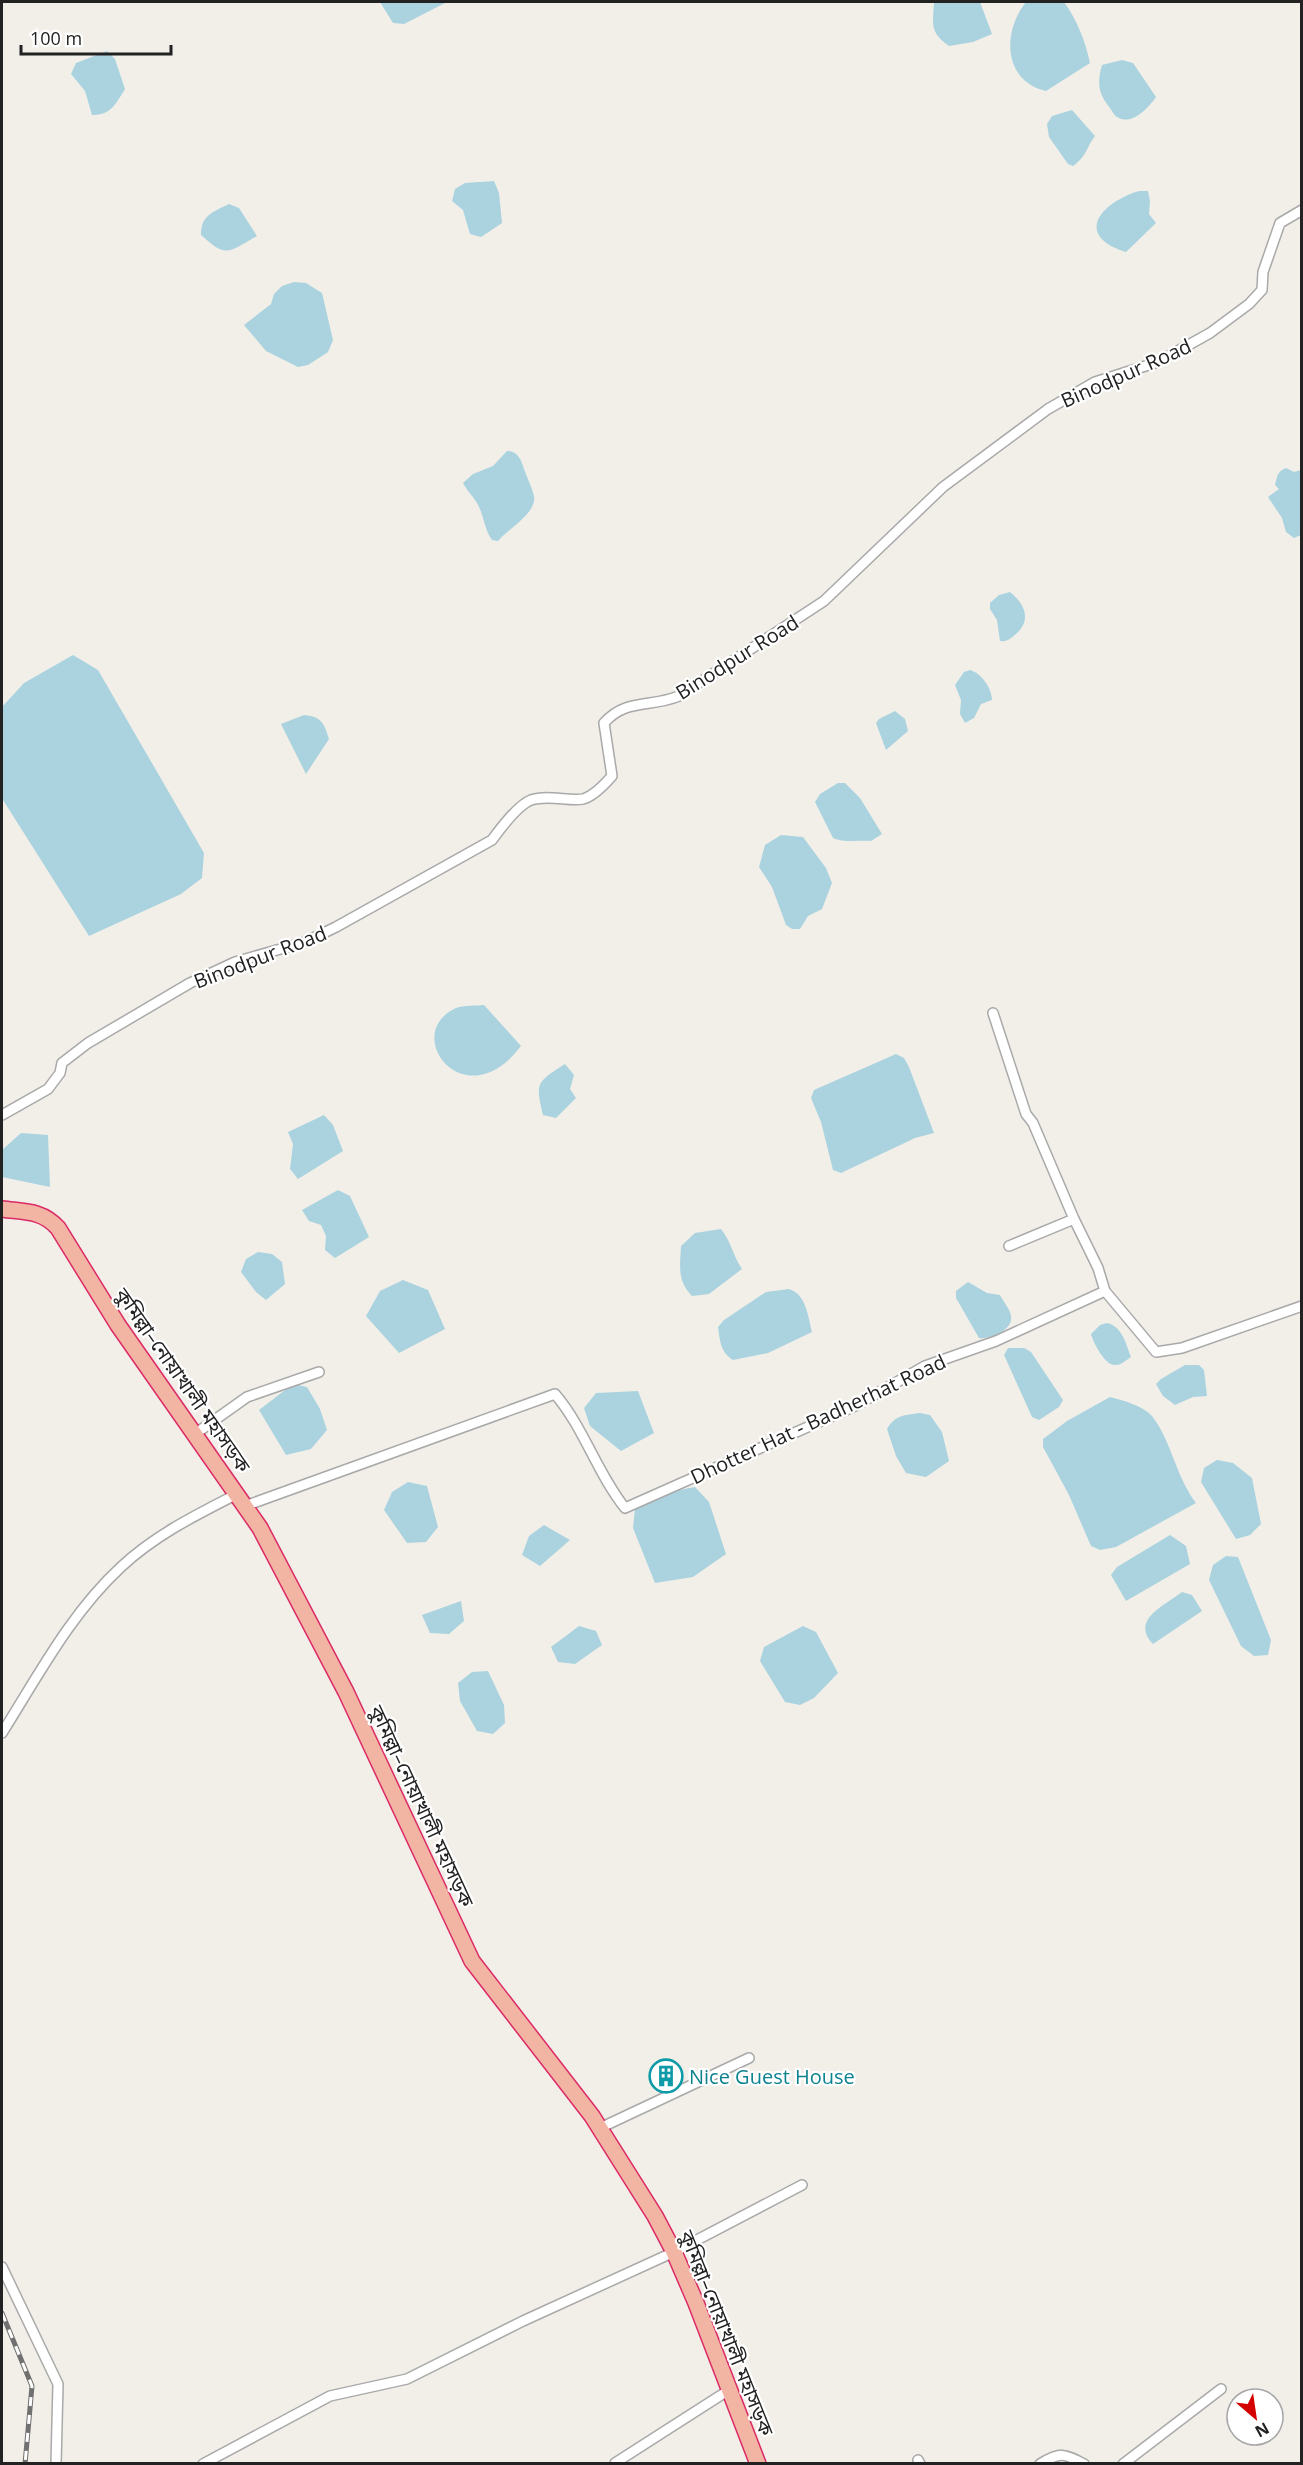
<svg xmlns="http://www.w3.org/2000/svg" width="1303" height="2465" viewBox="0 0 1303 2465" font-family="'Open Sans','Noto Sans Bengali',sans-serif">
<style>
.water{fill:#aad3df}
.lines{fill:none;stroke-linecap:round;stroke-linejoin:round}
.minor-casing{stroke:#a9a9a9;stroke-width:12}
.trunk-casing{stroke:#dc2a67;stroke-width:18}
.minor{stroke:#fff;stroke-width:9}
.trunk{stroke:#f2b4a3;stroke-width:15}
.rail-casing{stroke:#707070;stroke-width:5}
.rail{stroke:#fff;stroke-width:3;stroke-dasharray:9;stroke-linecap:butt}
.labels{text-anchor:middle;dominant-baseline:central;stroke-width:4.5;stroke-linejoin:round;paint-order:stroke}
.street-label{font-size:20px;fill:#222;stroke:#fff}
.culture-label{font-size:20px;fill:#0d838f;stroke:#fff;text-anchor:start}
</style>
<rect width="100%" height="100%" fill="#f2efe9"/>
<path class="water" d="M380,2H447L404,24L393,23Z
M934,2H980L992,34L973,42L949,46C929,32 933,24 934,2Z
M1026,2H1064C1077,20 1085,40 1090,63L1046,91C1003,81 1002,32 1026,2Z
M107,51L115,59L125,89C115,105 111,115 92,115L85,91L71,74L76,63Z
M1122,60L1133,63L1156,97C1149,107 1133,125 1119,118C1114,116 1113,112 1110,108C1098,94 1097,82 1102,65Z
M1072,110L1095,136C1086,148 1087,156 1073,166L1068,164L1049,137L1047,124L1052,116Z
M494,181L499,193L502,223L481,237L470,234L463,210L452,201L455,189L465,183Z
M1139,191H1148L1150,201L1149,214L1156,223L1126,252C1072,235 1102,202 1139,191Z
M229,204L239,208L257,236C228,252 227,259 201,235C201,215 213,212 229,204Z
M294,282L306,283L322,293L333,340L328,352L308,365L298,367L266,351L244,325L271,304L274,294L282,286Z
M507,451C518,451 521,460 524,469C527,478 532,487 534,496C537,513 508,529 498,541L492,540C484,529 484,515 477,503C473,496 467,491 463,483L473,474L493,466Z
M1286,468L1294,472L1301,470V535L1294,538L1286,532L1282,518L1268,497L1279,489L1275,485C1277,476 1278,471 1286,468Z
M1010,592C1024,603 1032,619 1017,633C1011,638 1008,642 1000,641L997,620L990,609V603L999,595Z
M73,655L98,670L204,853L202,878L181,894L89,936L3,800L2,791V707L24,683Z
M970,670C981,673 992,688 992,700L981,704L974,718L965,723L960,714L961,700L955,685L964,672Z
M895,711L905,719L908,731L886,750L876,723L879,719Z
M304,715C322,717 324,723 329,739L306,774L281,724Z
M838,783H845L860,798L882,834L871,841C859,840 844,843 833,838L815,802L820,794Z
M781,835L803,837L826,868L832,883L822,909L808,916L800,929H792L786,925L772,887L759,867L765,845Z
M484,1005L521,1046C515,1053 509,1061 501,1066C452,1101 406,1031 456,1008C464,1005 476,1006 484,1005Z
M896,1054L904,1058L909,1067L934,1133L915,1138L841,1173L833,1170L821,1122L811,1098L814,1090Z
M565,1064L574,1075L570,1089L576,1098L556,1118L543,1115C535,1082 537,1082 565,1064Z
M324,1115L333,1125L343,1151L298,1179L290,1169L293,1144L288,1132Z
M21,1133L48,1135L50,1187L2,1177V1150Z
M338,1190L350,1196L369,1237L335,1258L325,1250L326,1236L321,1225L309,1221L302,1210Z
M721,1229C731,1241 733,1256 742,1269L709,1294L692,1296C677,1281 680,1266 681,1246L695,1233Z
M258,1252L272,1254L282,1262L285,1284L266,1300L256,1292L241,1272L246,1259Z
M403,1280L428,1290L445,1329L399,1353L366,1316L380,1291Z
M968,1282L987,1293L1000,1295C1003,1301 1010,1309 1011,1316C1014,1330 989,1340 979,1338L956,1298V1291Z
M789,1289C806,1294 808,1316 812,1332L768,1353L733,1360C720,1352 720,1340 718,1327L724,1320L766,1292Z
M1107,1323C1122,1326 1126,1344 1131,1357C1126,1360 1121,1366 1114,1365C1104,1364 1093,1342 1091,1334L1100,1325Z
M1008,1348H1024L1031,1352L1063,1400L1059,1407L1039,1420L1032,1417L1004,1355Z
M1185,1365H1199L1204,1370L1207,1396L1193,1397L1175,1405L1163,1396L1156,1384L1161,1379Z
M293,1384L307,1387L320,1409L327,1430L311,1449L286,1455L259,1410Z
M638,1391L654,1433L621,1451L590,1426L584,1408L596,1393Z
M1110,1397C1124,1401 1142,1405 1152,1416C1171,1440 1176,1477 1196,1503L1116,1547L1100,1550L1091,1546L1069,1495L1043,1447V1439L1067,1421Z
M920,1413L930,1415L942,1432L949,1461L926,1477L906,1473L896,1456L887,1429C895,1415 905,1415 920,1413Z
M1217,1460L1233,1463L1252,1478L1261,1524L1250,1535L1236,1539L1201,1482L1204,1468Z
M408,1482L427,1486L438,1527L426,1542L407,1543L384,1510L392,1492Z
M695,1487L709,1502L726,1554L693,1577L655,1583L633,1528L635,1508L652,1495Z
M544,1525L570,1540L540,1566L522,1555L529,1536Z
M1170,1535L1186,1546L1190,1564L1126,1601L1111,1575L1117,1567Z
M1226,1556L1238,1557L1271,1640L1268,1655L1254,1656L1241,1646L1209,1580L1213,1565Z
M1182,1592L1192,1595L1202,1611L1153,1644C1130,1620 1164,1606 1182,1592Z
M461,1601L464,1621L449,1634L430,1633L422,1615Z
M579,1626L596,1631L602,1645L575,1664L558,1662L551,1647Z
M803,1626L816,1632L838,1673L814,1698L800,1705L785,1702L760,1661L764,1647Z
M488,1671L504,1705L505,1723L493,1734L477,1731L460,1701L458,1683L472,1672Z"/>
<g class="lines">
<g class="minor-casing">
<path id="minor" d="M993,1013L1026,1114L1033,1123L1074,1219L1098,1268L1105,1291L1156,1352L1182,1348L1302,1306
M2,1115L48,1089L60,1073L62,1063L88,1043L190,983L235,962L305,942L336,927L492,840C500,829 518,805 531,800C548,794 570,802 583,799C594,796 605,784 612,776L604,723C626,698 650,708 679,696L824,601L943,487L1048,409L1095,382L1158,362L1210,333L1249,304L1262,290L1263,272L1280,223L1302,210
M1009,1246L1074,1219
M195,1434L247,1397L319,1372
M245,1506L555,1394C584,1428 597,1473 625,1508L855,1406L925,1366L996,1341L1105,1291
M2,1733C38,1676 71,1613 121,1567C155,1535 196,1515 237,1494
M600,2128L749,2058
M2,2267L58,2384L56,2464
M918,2460L920,2464
M615,2463L729,2390
M203,2464L330,2396L407,2379L523,2321L674,2252L802,2185
M1040,2464C1060,2452 1064,2453 1084,2464
M1123,2464L1221,2389"/>
</g>
<g class="trunk-casing">
<path id="trunk" d="M2,1209C24,1212 42,1210 58,1228L118,1325L260,1528L346,1692L472,1961L592,2116L655,2216L674,2252L696,2303L758,2464"/>
</g>
<use href="#minor" class="minor"/>
<use href="#trunk" class="trunk"/>
<g class="rail-casing">
<path id="rail" d="M2,2313L32,2386L25,2464"/>
</g>
<use href="#rail" class="rail"/>
</g>
<defs>
<g id="building-ring" transform="scale(1.725)"><circle r="9.5" fill="#fff" stroke="#0f9aa8" stroke-width="1.5"/><path d="M-4-6H4V6H1V3H-1V6H-4ZM-2.5-4.3h1.7v1.8h-1.7ZM.8-4.3h1.7v1.8H.8ZM-2.5-1h1.7V.8h-1.7ZM.8-1h1.7V.8H.8Z" fill="#0f9aa8"/></g>
</defs>
<g fill-rule="evenodd">
<use href="#building-ring" x="666" y="2076"/>
</g>
<g class="labels">
<g class="street-label">
<text transform="translate(1126 373) rotate(-24)">Binodpur Road</text>
<text transform="translate(737 657) rotate(-32)">Binodpur Road</text>
<text transform="translate(260 957) rotate(-21)">Binodpur Road</text>
<text transform="translate(183 1380) rotate(55)">কুমিল্লা–নোয়াখালী মহাসড়ক</text>
<text transform="translate(818 1419) rotate(-25)">Dhotter Hat - Badherhat Road</text>
<text transform="translate(422 1806) rotate(65)">কুমিল্লা–নোয়াখালী মহাসড়ক</text>
<text transform="translate(727 2333) rotate(68)">কুমিল্লা–নোয়াখালী মহাসড়ক</text>
</g>
<g class="culture-label">
<text x="689" y="2076">Nice Guest House</text>
</g>
</g>
<rect width="1303" height="2465" fill="none" stroke="#222222" stroke-width="6"/>
<g transform="translate(1255 2417) rotate(151)"><circle r="28" fill="#ffffff" stroke="#a7a7a7" stroke-width="1.5"/>
<path d="M0-4.5L10 22L0 15L-10 22Z" fill="#d40000"/>
<text y="-9" font-size="16" font-weight="bold" text-anchor="middle" fill="#222222">N</text>
</g>
<path d="M21 45v9h150v-9" fill="none" stroke="#222222" stroke-width="3"/>
<text x="30" y="45" font-size="18" fill="#222222" stroke="#ffffff" stroke-width="4.5" paint-order="stroke">100 m</text>
</svg>
